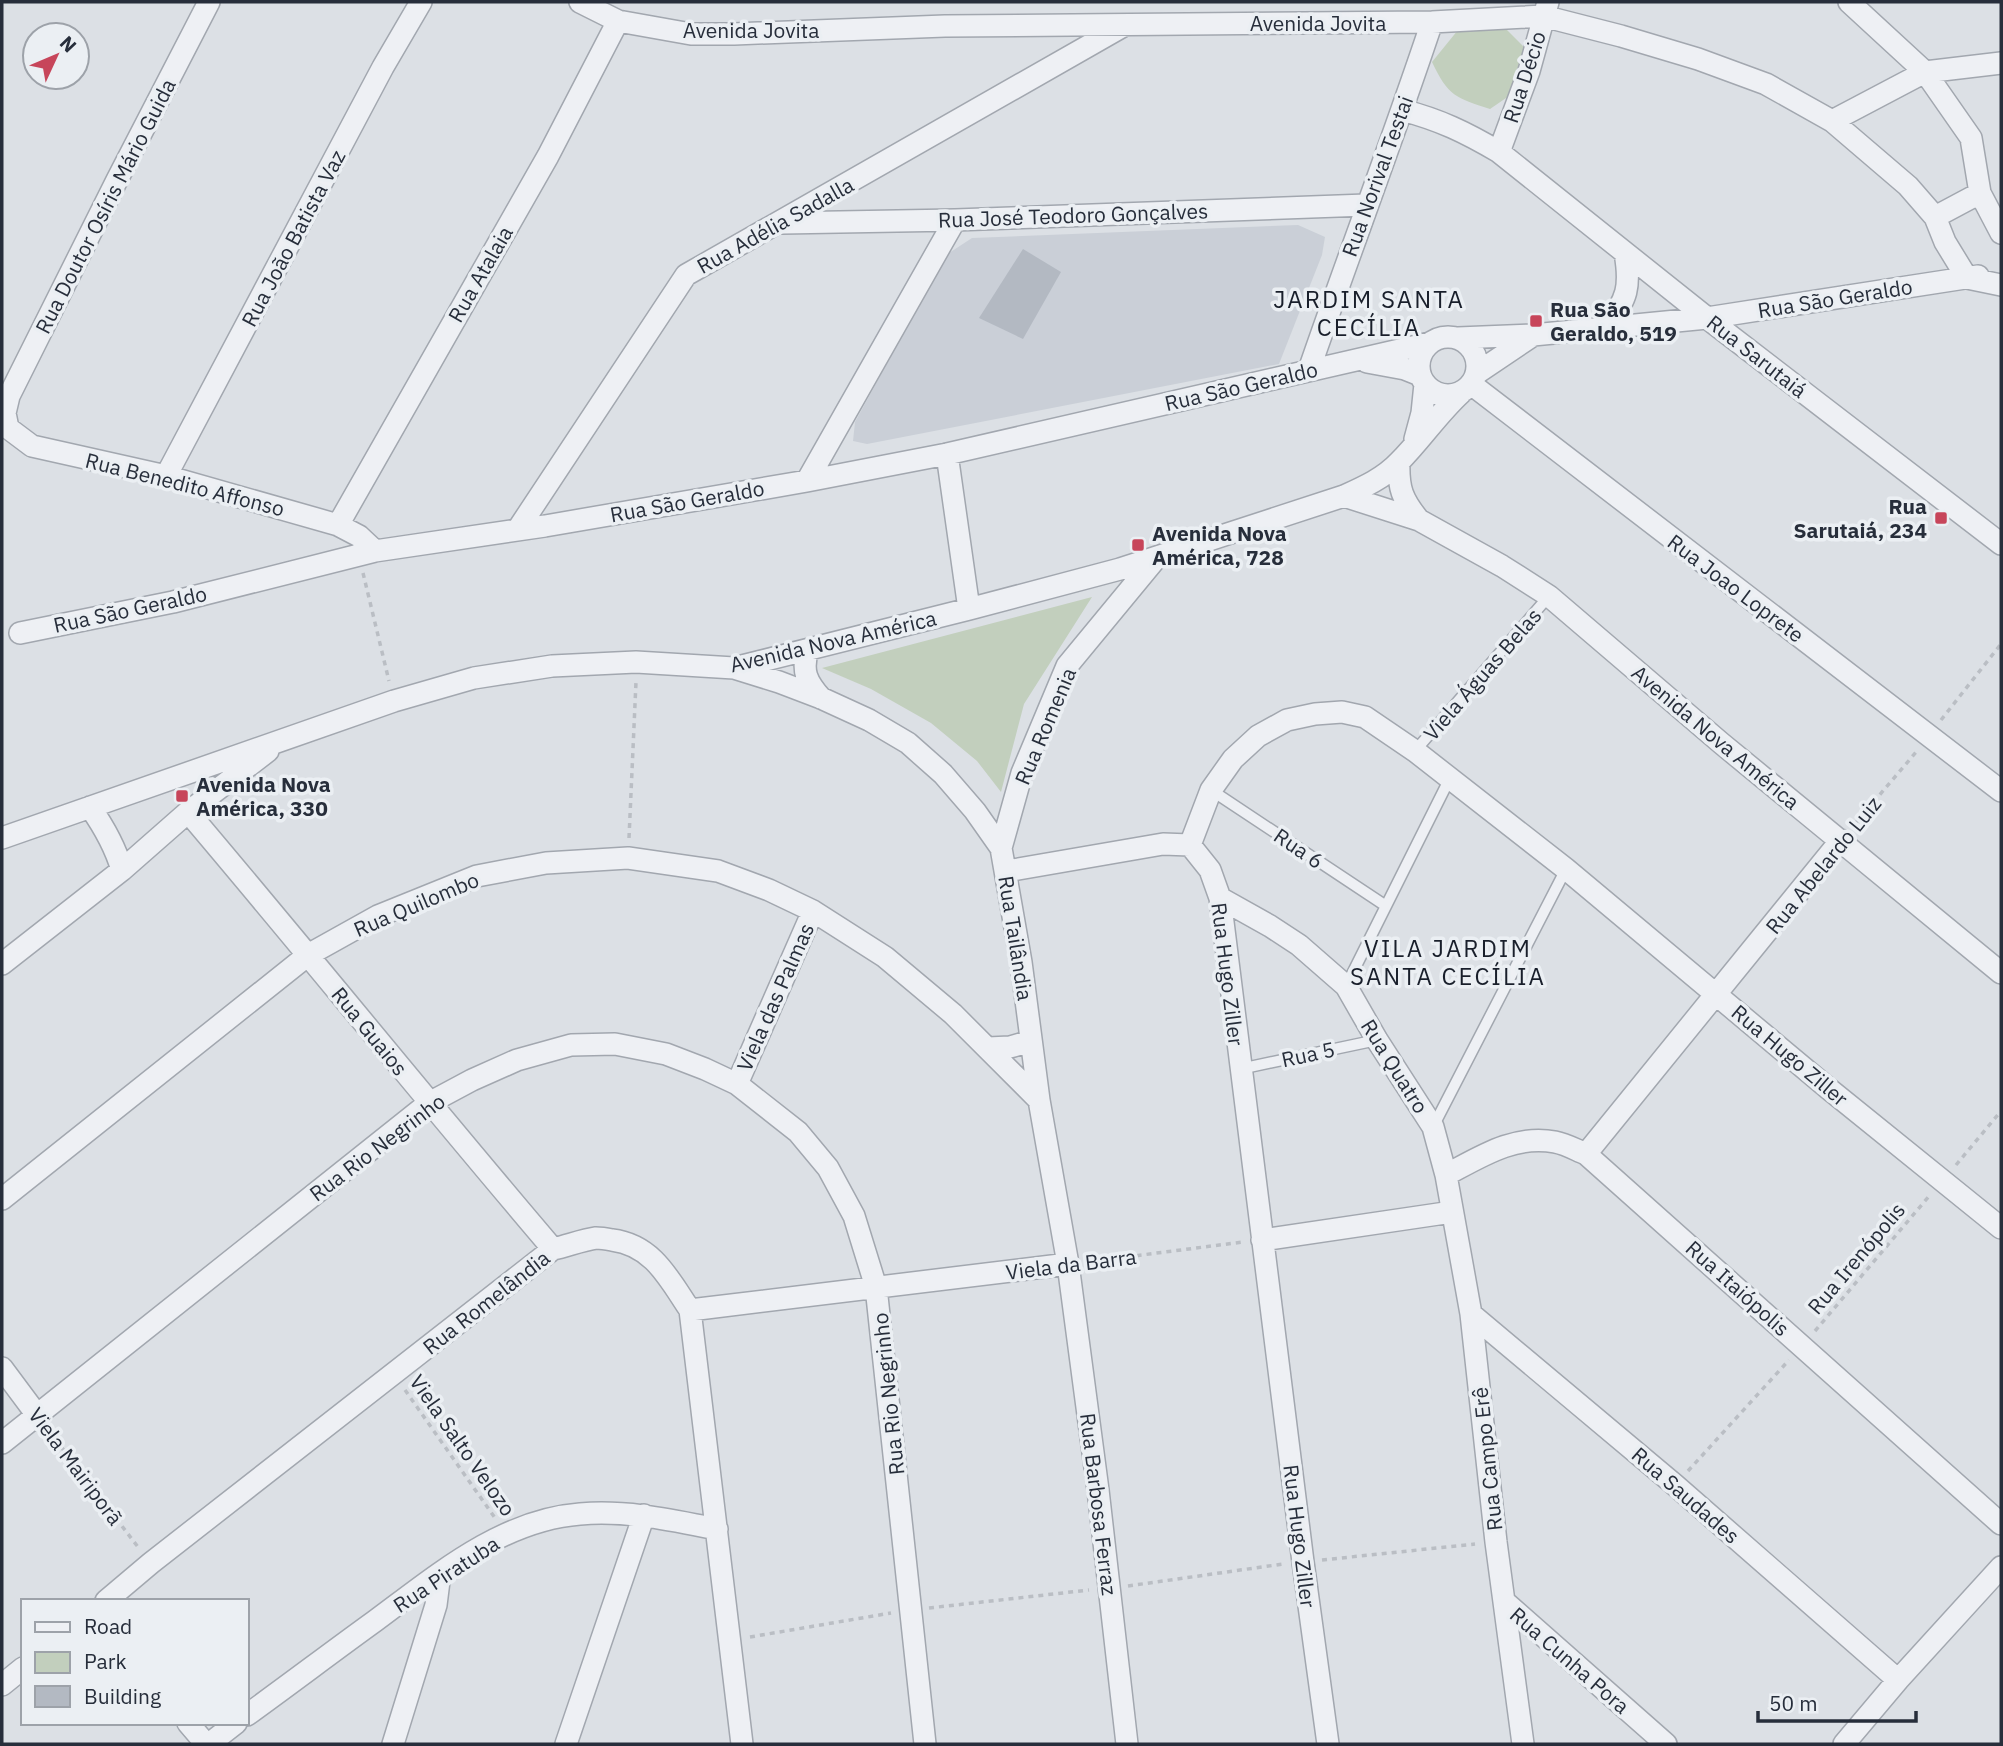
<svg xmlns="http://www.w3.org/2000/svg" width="2003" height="1746" viewBox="0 0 2003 1746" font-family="'IBM Plex Sans',sans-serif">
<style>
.built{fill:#cacfd7}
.green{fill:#c2cfbd}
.building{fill:#b3b9c2}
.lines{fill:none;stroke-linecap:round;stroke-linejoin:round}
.lane-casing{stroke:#a2a7af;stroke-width:13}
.street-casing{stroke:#a2a7af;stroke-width:24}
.path{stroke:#babec4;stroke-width:3.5;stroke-dasharray:5 5;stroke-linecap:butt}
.lane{stroke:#eef0f4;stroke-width:10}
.street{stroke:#eef0f4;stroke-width:21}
.poi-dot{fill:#c7455a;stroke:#ebeff3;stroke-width:2.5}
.labels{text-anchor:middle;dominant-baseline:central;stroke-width:7;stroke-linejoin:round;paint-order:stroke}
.street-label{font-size:21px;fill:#272e3b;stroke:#ebeff3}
.poi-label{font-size:21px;font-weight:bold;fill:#272e3b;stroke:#ebeff3;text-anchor:start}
.quarter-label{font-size:24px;letter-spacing:2px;fill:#191f2b;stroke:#ebeff3}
</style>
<rect width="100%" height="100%" fill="#dce0e5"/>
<path class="built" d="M1298,225L1325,237L1322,255L1279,364L867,444L853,441L855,422L946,255L972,238Z"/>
<path class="green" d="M1503,26L1524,47L1509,96L1490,109C1456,98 1448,96 1432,62L1458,30Z
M1092,597L1024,704L1001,792L977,761L931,723L871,689L822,668Z"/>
<path class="building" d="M1023,249L1061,272L1023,339L979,318Z"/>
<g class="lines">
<g class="lane-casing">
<path id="lane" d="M1415,751L1549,596
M1211,790L1386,906
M1346,986L1450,778
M1240,1069L1377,1040
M1433,1127L1566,869"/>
</g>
<g class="street-casing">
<path id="street" d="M209,2L117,180L9,396L5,413L8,428L32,446L166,476L338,525L359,536L375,551
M580,2L618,21L691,34H734L945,26L1432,22L1543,16L1621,36L1698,59L1766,84L1832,121L1908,186L1935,217L1945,242L1967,278L2001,285
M1849,2L1925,72L1971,138L1980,193L1935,217
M1402,110C1440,120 1465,132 1499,152L1707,318L2001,544
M1832,121L1925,72L2001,63
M1499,152L1529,71L1548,2
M1980,193L2001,233
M782,223L955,220L1366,205
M1607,326C1627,299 1631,287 1625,253
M1419 366a29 29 0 1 1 58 0a29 29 0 1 1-58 0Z
M1458,338L1533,335L1707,318L1978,276
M1367,362L1405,369L1420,375
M1309,370C1349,254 1393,139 1432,22
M1477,373L1532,336
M1471,384L2001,791
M1415,439L1422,413L1425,384
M947,454L969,609
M1399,462C1398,488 1402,499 1419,520
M166,476L383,67L421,2
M807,481L955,220
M1344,496L1419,520L1502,566L1549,596L1721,743L2001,973
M338,525L548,156L618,21
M518,529L686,275L1125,25
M20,633L173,602L375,551L545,526L807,481L947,454L1430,343
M808,650C801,671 807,682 821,698
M734,668L779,682L821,698L869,720L908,743L943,774L975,811L1001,848L1021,962L1039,1100L1068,1264L1098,1490L1127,1744
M90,807C104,827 115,846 122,870
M188,812C311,957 430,1105 553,1249
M2,838L394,701L474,678L552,666L636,662L734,668L969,609L1120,569L1344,496C1364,487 1384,478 1399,462C1421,440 1438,414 1461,393
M1001,848L1022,773L1067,666L1157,557
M1007,871L1163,844L1190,845
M1220,898L1270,926L1299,945L1346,986L1377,1040L1433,1127L1446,1175L1471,1314L1496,1542L1523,1744
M2,964L122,870L188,812L268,751
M988,1048L1010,1047L1031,1041
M737,1084L813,911
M1586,1154L1841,840
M1446,1175C1480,1157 1515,1134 1555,1142C1566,1144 1576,1150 1586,1154L2001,1524
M2,1199L308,955L378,916L477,876L546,863L628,858L718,871L769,890L813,911L885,957L953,1014L1039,1100
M1262,1240L1452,1212
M690,1310L1068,1264
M1471,1314L1675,1485L1898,1680
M2,1368L37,1415
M2,1443L429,1103L472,1080L517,1060L571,1045L615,1044L666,1054L705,1069L737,1084L798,1132L828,1168L854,1216L876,1287L925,1744
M106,1601L151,1563L553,1249C567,1246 582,1240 596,1238C601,1238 607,1239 612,1240C653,1245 669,1279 690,1310L742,1744
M1505,1602L1666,1744
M2,1685L23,1668
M247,1715C290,1684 332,1652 375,1621C436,1576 501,1520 580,1514C627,1510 671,1520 717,1529
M188,1723L206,1744
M209,1744L236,1723
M393,1744L436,1605L440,1573
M566,1744L644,1515
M1328,1744L1303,1562L1220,898L1210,870L1190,845L1211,790L1233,759L1258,736L1287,720L1315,714L1342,712L1365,717L1415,751L1566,869L1829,1089L2001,1228
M1844,1744L1898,1680L2001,1567"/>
</g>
<path class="path" d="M363,573L389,681
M1941,720L2001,644
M1854,825L1917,751
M629,838L636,682
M1956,1165L2001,1111
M1087,1262L1243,1242
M1815,1331L1930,1195
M405,1390L495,1518
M49,1431L138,1547
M1688,1471L1789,1360
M1322,1560L1475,1544
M1128,1586L1283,1564
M929,1608L1089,1590
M750,1637L891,1613"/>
<use href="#lane" class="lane"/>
<use href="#street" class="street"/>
</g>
<g class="poi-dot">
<rect x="1529" y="314" width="14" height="14" rx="3.5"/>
<rect x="1934" y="511" width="14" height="14" rx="3.5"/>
<rect x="1131" y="538" width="14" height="14" rx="3.5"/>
<rect x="175" y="789" width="14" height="14" rx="3.5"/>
</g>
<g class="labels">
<g class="street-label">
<text x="1318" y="23">Avenida Jovita</text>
<text x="751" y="30">Avenida Jovita</text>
<text transform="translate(1524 77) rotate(-72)">Rua Décio</text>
<text transform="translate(1377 176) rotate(-70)">Rua Norival Testai</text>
<text transform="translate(105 206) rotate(-63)">Rua Doutor Osíris Mário Guida</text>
<text transform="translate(1073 215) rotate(-2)">Rua José Teodoro Gonçalves</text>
<text transform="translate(775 225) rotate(-29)">Rua Adélia Sadalla</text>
<text transform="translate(293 238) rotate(-62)">Rua João Batista Vaz</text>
<text transform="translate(480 274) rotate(-60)">Rua Atalaia</text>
<text transform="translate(1835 298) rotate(-9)">Rua São Geraldo</text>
<text transform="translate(1757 356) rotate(38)">Rua Sarutaiá</text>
<text transform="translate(1241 386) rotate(-13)">Rua São Geraldo</text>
<text transform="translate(185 484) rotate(14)">Rua Benedito Affonso</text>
<text transform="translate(687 501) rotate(-10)">Rua São Geraldo</text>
<text transform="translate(1736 588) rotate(37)">Rua Joao Loprete</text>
<text transform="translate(130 609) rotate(-12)">Rua São Geraldo</text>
<text transform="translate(833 641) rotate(-13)">Avenida Nova América</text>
<text transform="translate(1482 674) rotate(-49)">Viela Águas Belas</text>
<text transform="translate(1045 726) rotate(-67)">Rua Romenia</text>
<text transform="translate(1716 737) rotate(40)">Avenida Nova América</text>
<text transform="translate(1299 848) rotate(34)">Rua 6</text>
<text transform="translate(1823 865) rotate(-51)">Rua Abelardo Luiz</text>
<text transform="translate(416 904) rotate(-23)">Rua Quilombo</text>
<text transform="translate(1016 938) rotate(81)">Rua Tailândia</text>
<text transform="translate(1228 974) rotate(83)">Rua Hugo Ziller</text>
<text transform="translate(775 997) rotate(-66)">Viela das Palmas</text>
<text transform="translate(370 1031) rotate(51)">Rua Guaios</text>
<text transform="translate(1308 1054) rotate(-12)">Rua 5</text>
<text transform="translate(1790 1055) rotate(40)">Rua Hugo Ziller</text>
<text transform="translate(1395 1066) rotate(58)">Rua Quatro</text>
<text transform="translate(377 1147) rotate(-37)">Rua Rio Negrinho</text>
<text transform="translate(1856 1258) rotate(-50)">Rua Irenópolis</text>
<text transform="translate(1071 1264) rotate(-7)">Viela da Barra</text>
<text transform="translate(1738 1288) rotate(42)">Rua Itaiópolis</text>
<text transform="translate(486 1302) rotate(-38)">Rua Romelândia</text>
<text transform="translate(888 1394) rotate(-96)">Rua Rio Negrinho</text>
<text transform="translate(463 1445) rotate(55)">Viela Salto Velozo</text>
<text transform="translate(1487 1459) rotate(-96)">Rua Campo Erê</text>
<text transform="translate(76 1466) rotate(53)">Viela Mairiporã</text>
<text transform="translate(1686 1495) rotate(41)">Rua Saudades</text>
<text transform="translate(1099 1504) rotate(83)">Rua Barbosa Ferraz</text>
<text transform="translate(1300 1536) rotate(83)">Rua Hugo Ziller</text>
<text transform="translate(446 1574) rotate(-33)">Rua Piratuba</text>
<text transform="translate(1570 1660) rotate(41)">Rua Cunha Pora</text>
</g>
<g class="poi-label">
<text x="1550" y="309">Rua São<tspan x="1550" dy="24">Geraldo, 519</tspan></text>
<text x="1927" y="506" text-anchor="end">Rua<tspan x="1927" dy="24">Sarutaiá, 234</tspan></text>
<text x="1152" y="533">Avenida Nova<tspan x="1152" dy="24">América, 728</tspan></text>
<text x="196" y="784">Avenida Nova<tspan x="196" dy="24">América, 330</tspan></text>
</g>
<g class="quarter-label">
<text x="1369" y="299">JARDIM SANTA<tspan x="1369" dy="28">CECÍLIA</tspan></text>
<text x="1448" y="948">VILA JARDIM<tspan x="1448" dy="28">SANTA CECÍLIA</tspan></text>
</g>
</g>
<rect width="2003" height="1746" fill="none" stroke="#272e3b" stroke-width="7"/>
<rect x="21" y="1599" width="228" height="126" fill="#ebeff3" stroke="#9da2a9" stroke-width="2"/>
<rect x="35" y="1622" width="35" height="10" fill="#eef0f4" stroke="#9da2a9" stroke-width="2"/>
<text x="84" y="1634" font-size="21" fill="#272e3b">Road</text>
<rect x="35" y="1652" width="35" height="21" fill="#c2cfbd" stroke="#9da2a9" stroke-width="2"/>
<text x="84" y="1669" font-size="21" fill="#272e3b">Park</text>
<rect x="35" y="1686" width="35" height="21" fill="#b3b9c2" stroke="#9da2a9" stroke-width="2"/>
<text x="84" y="1704" font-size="21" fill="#272e3b">Building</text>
<g transform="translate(56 56) rotate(46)"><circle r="33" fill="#ebeff3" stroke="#9da2a9" stroke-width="2"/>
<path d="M0-5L12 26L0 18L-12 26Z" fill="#c7455a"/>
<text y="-10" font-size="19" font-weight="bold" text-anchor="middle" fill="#272e3b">N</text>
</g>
<path d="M1758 1711v10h158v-10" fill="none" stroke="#272e3b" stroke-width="3.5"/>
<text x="1769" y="1711" font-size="21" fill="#272e3b" stroke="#ebeff3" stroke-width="5" paint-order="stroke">50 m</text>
</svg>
